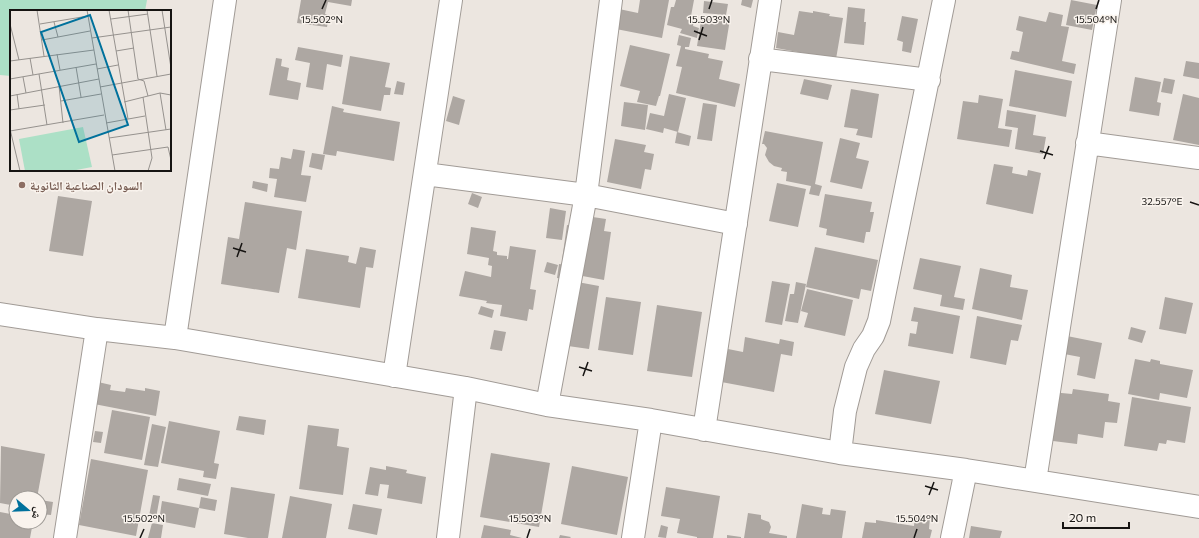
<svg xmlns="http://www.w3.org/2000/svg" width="1199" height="538" viewBox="0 0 1199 538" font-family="Commissioner,'Noto Naskh Arabic',sans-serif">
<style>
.green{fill:#ace0c6}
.building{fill:#ada7a2}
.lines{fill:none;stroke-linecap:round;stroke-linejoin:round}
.minor-casing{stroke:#a19b96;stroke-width:24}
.minor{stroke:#fff;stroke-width:22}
.ticks{fill:none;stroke:#161412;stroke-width:1.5}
.education-dot{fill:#8d6e63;stroke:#f9f3ed;stroke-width:1.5}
.labels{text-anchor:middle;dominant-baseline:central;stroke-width:3;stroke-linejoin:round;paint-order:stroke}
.education-label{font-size:12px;font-weight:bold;fill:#785e54;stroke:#f9f3ed;text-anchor:start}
.inset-road{fill:none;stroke:#96928e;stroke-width:1}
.view{fill:#00719c;fill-opacity:0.15;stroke:#00719c;stroke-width:2}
.inset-edge{fill:none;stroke:#161412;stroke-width:2}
.ticks-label{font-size:10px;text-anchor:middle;fill:#161412;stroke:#f9f3ed;stroke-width:3;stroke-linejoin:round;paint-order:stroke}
</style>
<rect width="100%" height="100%" fill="#ece6e0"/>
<path class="green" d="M0,0H147L145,11H11V76L0,75Z"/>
<path class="building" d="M301,0H352L351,6L328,2L325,14L329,15L327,27L297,23Z
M640,0H669L662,38L616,29L619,9L638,13Z
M676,0H694L691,16L695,17L693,26L699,28L697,38L680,33L682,29L667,25L671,7H674Z
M742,0H753L751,8L741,5Z
M1071,0L1097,5L1092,30L1066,25Z
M704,1L728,4L726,15L703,13Z
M848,7L865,9L864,22H866L864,45L844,43Z
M799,11L813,13V11L830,14L829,16L843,18L836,59L776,48L778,32L794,35Z
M1049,12L1063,15L1061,26L1069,27L1062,61L1076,64L1074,74L1010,59L1012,51L1019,52L1023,32L1016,30L1019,16L1046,22Z
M702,15L730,19L725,50L697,46Z
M902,16L918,19L911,53L902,51L903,42L897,40Z
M679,35L691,38L689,47H685V49L709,54L708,58L723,61L719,79L740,84L735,107L676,93L682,67L676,66L681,46L677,45Z
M630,45L670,54L660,96H659L656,106L637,102L640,91L620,86Z
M298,47L343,55L341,67L327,64L323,90L306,87L310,63L295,60Z
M350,56L390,63L385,87L391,88L390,95H384L381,111L342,104Z
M276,58L282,59L281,66L289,68L287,80L301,83L298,100L269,95Z
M1186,61L1199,63V79L1183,76Z
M1015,70L1072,81L1066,117L1009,106Z
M1135,77L1161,82L1157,102L1161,103L1159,116L1129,111Z
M1164,78L1175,80L1172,94L1161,92Z
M804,79L832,85L828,100L800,94Z
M397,81L405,83L403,95L394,94Z
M851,89L879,94L872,138L856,135L858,129L844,127Z
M669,94L686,98L678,132L664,128L663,133L646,129L650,113L664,116Z
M1183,94L1199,98V145L1173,140Z
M979,95L1003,99L998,128L1012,130L1009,147L957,139L963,101L978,103Z
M453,96L465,100L459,125L446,121Z
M624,102L648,105L645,130L621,126Z
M703,103L717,105L712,141L697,139Z
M332,106L344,109L343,112L400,122L394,161L337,151L336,156L323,154Z
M1007,110L1036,115L1033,135L1046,137L1043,154L1015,149L1018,128L1005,126Z
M765,131L823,142L815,184L822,186L819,196L809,194L811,186L786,181L787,172L781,171L782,168L774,166L769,162L765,155L767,148L764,144H762Z
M677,132L691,136L689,146L675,143Z
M840,138L860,143L856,158L869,161L862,189L830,182Z
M615,139L646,145L644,152L654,154L651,170L645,169L641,189L607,182Z
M293,149L305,151L301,175L311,176L306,202L274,197L277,179L269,178L270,168L279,169L281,157L291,159Z
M312,153L325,155L322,170L309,167Z
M994,164L1013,167L1012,173L1027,176L1028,170L1041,173L1033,214L986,204Z
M253,181L268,184L267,192L252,188Z
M777,183L806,189L798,227L769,221Z
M472,193L482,197L478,208L468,204Z
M825,194L872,202L870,212H874L870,232H866L864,243L826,235L827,229L819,227Z
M58,196L92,201L83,256L49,251Z
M245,202L302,211L296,250L287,248L279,293L221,284L228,237L239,239Z
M550,208L566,211L562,240L546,238Z
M586,216L606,219L604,231L611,232L604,280L577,275L579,262L562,260L567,225L584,228Z
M471,227L496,231L493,251L497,252V255L507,256V259H508L510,246L536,250L530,289L536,290L533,310L529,309L527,321L500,316L502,305L486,303L487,301L459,296L465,271L491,277L492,266L488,265L489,258L467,254Z
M360,247L376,250L373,268L366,267L360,308L298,298L306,249L349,256L348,262L356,264Z
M815,247L878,260L871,291L861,289L859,299L806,287Z
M920,258L961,266L954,297L965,299L963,310L940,306L942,295L913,289Z
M547,262L558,265L555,275L544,272Z
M559,264L566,265L565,279L557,278Z
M980,268L1012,275L1010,287L1028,290L1022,320L972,309Z
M572,281L599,286L589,349L561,345Z
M772,281L790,284L782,325L765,322Z
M796,282L806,284L798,323L785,321L790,294H794Z
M807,289L853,300L845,336L804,327L808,313L801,311Z
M606,297L641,302L633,355L598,350Z
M1165,297L1193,303L1186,334L1159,329Z
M657,305L702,312L692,377L647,371Z
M481,306L494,310L492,318L478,314Z
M914,307L960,316L953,354L908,346L910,333L916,334L918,322L911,321Z
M977,316L1022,325L1018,341L1011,340L1006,365L970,358Z
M1131,327L1146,331L1142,343L1128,339Z
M494,330L506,332L502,351L490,349Z
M1062,335L1102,343L1095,379L1077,375L1080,357L1059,353Z
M745,337L779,344L780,339L794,342L792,356L781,354L774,392L716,381L723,348L743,352Z
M1135,359L1150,362L1151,359L1160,361V364L1193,370L1187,398L1160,393L1159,400L1128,394Z
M884,370L940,381L931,424L875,414Z
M98,382L111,385L110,390L125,392L126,388L145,391V388L160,391L156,416L94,404Z
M1073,389L1109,394L1108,401L1120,403L1117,423L1105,422L1103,438L1078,434L1077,444L1045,440L1051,392L1072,394Z
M1132,397L1191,407L1185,443L1167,440L1166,444L1159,443L1157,451L1124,446Z
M112,410L150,417L142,460L104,453Z
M239,416L266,420L264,435L236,430Z
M169,421L220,431L214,463L219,464L216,479L203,477L204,471L161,463Z
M152,424L166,427L158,467L144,465Z
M308,425L339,429L337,446L349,448L343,495L299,489Z
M95,431L103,432L101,443L93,442Z
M1,446L45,454L37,498H16V506L0,503Z
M491,453L550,463L539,527L480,517Z
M91,459L148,470L136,536L79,525Z
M386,466L407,470L406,473L426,477L422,504L387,498L389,485L380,484L378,496L365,494L370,467L386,470Z
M572,466L628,477L617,535L561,524Z
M179,478L211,484L208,496L177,490Z
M231,487L275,494L268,538H248L224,534Z
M666,487L720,496L713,538H697V537L677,533L680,519L661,516Z
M153,495L160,496L156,518L149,516Z
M290,496L332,504L326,538H282Z
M201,497L217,500L215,511L199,508Z
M40,500L53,502L51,515L40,514Z
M162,501L199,508L195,528L159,521Z
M353,504L382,509L377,535L348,529Z
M802,504L823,508L822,514L830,515L831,509L846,511L842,538H796Z
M0,512L16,515V522H33L30,538H0Z
M748,513L761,515V519L769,522L771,527L769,533L787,536V538H744Z
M915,515L930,517L929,529L932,530L930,538H862L865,522L876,523V520L914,526Z
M152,523L163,525L161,538H148Z
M484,525L511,530L510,535L522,538H481Z
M661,525L668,527L666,538L658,537Z
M971,526L1002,531L1000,538H969Z
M560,535L571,537L570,538H559Z
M727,535L741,537V538H727Z"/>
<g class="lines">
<g class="minor-casing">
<path id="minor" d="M760,59L929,80
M1087,143L1199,158
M425,174L586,195L736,224
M0,314L97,329L175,338L466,388L547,405L651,420L840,453L966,470L1199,507
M175,338L225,0
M394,376L451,0
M547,405L586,195L611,0
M704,430L770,0
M840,453L845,411L856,367L864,349L873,336L879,321L944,0
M1035,481L1110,0
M65,538L97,329
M448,538L466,388
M633,538L651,420
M952,538L966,470"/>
</g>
<use href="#minor" class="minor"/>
</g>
<path class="ticks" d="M322,9L326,0M709,9L712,0M1096,9L1099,0M694,31L707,36M699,40L703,27M1040,151L1053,155M1044,159L1049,146M1190,202L1199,205M233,248L246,252M237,257L242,243M579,367L592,371M583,376L588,362M925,486L938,490M929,495L934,482M140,538L144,529M527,538L530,529M914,538L917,529"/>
<circle class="education-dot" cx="22" cy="185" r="4"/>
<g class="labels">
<g class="education-label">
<text x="30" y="185">السودان الصناعية الثانوية</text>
</g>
</g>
<g transform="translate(10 10)">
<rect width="161" height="161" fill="#ece6e0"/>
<path d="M73,117L82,157L61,161H15L9,129Z" fill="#ace0c6"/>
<path class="inset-road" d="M27,0L34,46M77,0L105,161M99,0L118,109M118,0L128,69L134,71L138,86M137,0L147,66M152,0L161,58M101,9L138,4M44,12L48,27M0,14L9,50M30,14L78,6M82,28L161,17M32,30L80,21M106,41L124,38M47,44L50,60M20,48L23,65M0,51L84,40M66,57L71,87M87,59L108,55M29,64L37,115M13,67L16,83M0,69L86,54M49,76L53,113M90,77L161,64M150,83L156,120M7,84L9,99M0,86L89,69M133,87L142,148L138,161M51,91L91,84M114,92L150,83L161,85M0,100L35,95M96,113L135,106M0,119L10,161M0,121L94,105M99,128L161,119M102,145L158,137L161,150"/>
<path class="view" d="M80,5L118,115L69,132L31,22Z"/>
<rect width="161" height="161" class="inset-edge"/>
</g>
<g class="ticks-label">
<text x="322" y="23">15.502°N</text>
<text x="709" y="23">15.503°N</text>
<text x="1096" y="23">15.504°N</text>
<text x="1162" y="205">32.557°E</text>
<text x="144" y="522">15.502°N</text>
<text x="530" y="522">15.503°N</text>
<text x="917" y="522">15.504°N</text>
</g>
<g transform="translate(28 510) rotate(109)"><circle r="19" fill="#f9f3ed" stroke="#9e9a95"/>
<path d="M0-3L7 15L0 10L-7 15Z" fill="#00719c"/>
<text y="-6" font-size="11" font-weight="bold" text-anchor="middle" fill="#161412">ش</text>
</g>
<path d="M1063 522v6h66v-6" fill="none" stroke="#161412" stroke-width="2"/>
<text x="1069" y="522" font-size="12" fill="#161412" stroke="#f9f3ed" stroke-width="3" paint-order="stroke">20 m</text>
</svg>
